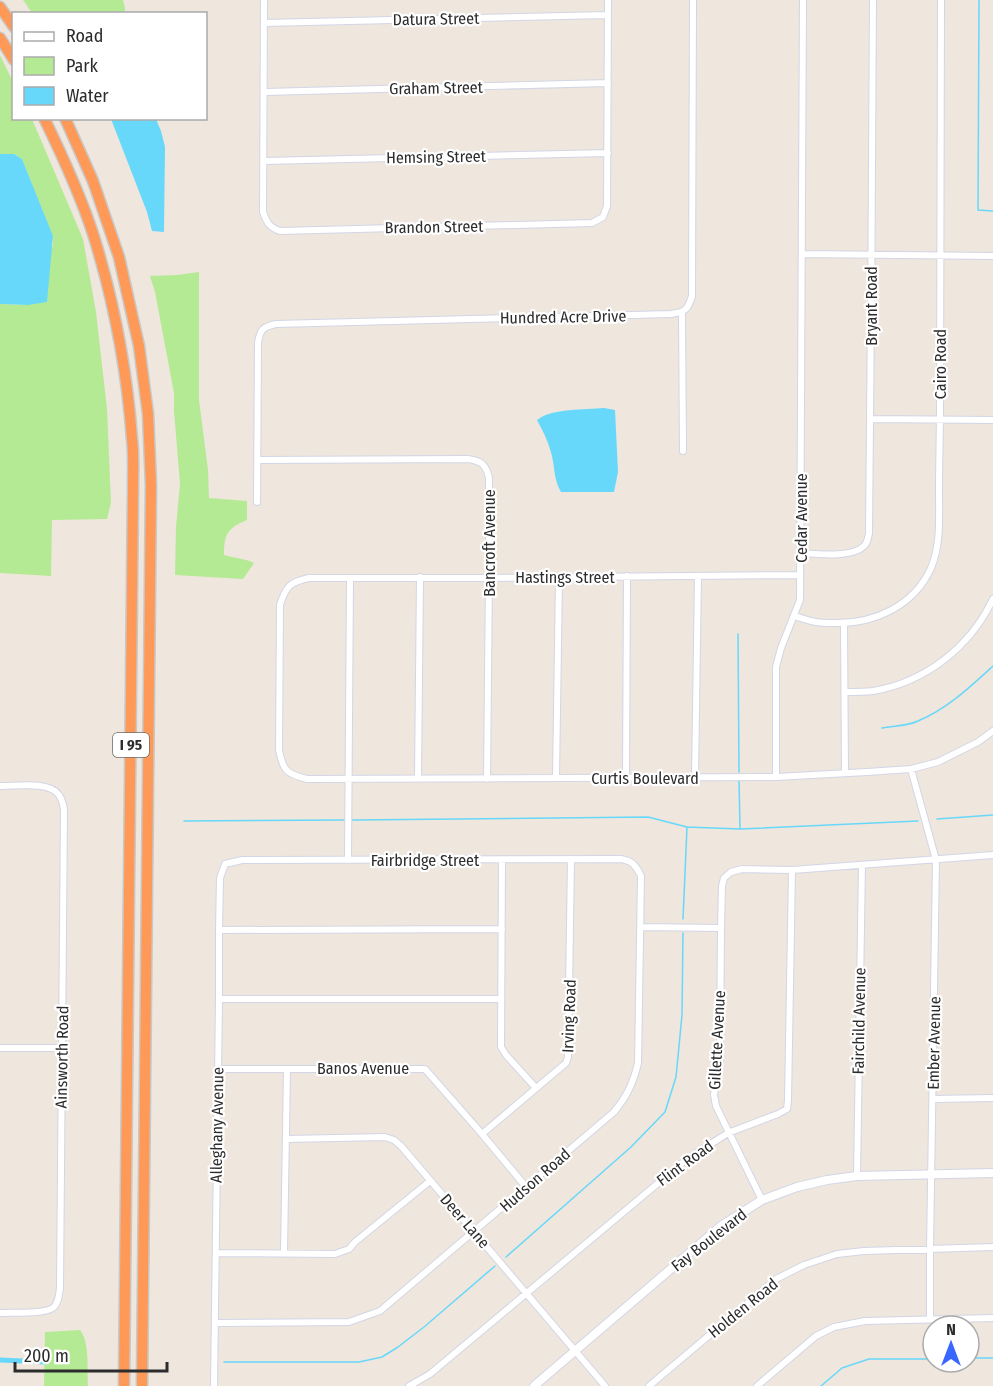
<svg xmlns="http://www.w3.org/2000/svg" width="993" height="1386" viewBox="0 0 993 1386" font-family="'Fira Sans Condensed',sans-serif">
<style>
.green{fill:#b5ea94}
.water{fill:#67d8fa}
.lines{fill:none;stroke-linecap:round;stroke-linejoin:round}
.stream{stroke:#67d8fa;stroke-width:1.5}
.canal{stroke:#67d8fa;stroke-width:5}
.street-casing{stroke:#d2d6e6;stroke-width:8}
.secondary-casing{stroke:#d2d6e6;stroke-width:10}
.highway-casing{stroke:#c8c8c8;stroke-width:13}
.street{stroke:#fff;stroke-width:6}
.secondary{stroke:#fff;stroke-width:8}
.highway{stroke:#ff9957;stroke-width:10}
.labels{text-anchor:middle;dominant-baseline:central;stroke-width:4.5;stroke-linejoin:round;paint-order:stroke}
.shield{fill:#fff;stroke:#6b6b6b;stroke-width:1.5}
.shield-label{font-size:15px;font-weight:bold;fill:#2c2c2c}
.street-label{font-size:16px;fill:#2c2c2c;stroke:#fff}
</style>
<rect width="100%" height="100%" fill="#efe6dd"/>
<path class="green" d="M23,0H123L125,8V13H32Z
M0,55L13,82L14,118L32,119L83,239L96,312L107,409L111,503L107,519L52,520L51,576L0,573V304L28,305L53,245V237L22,159L14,154H0Z
M199,272V400L208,470L209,498L247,501V520C227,528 224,535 224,555C233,558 248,559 254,563L243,579L175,575L176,527L180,484L174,411V393L155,292L150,276L177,275Z
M80,1330C90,1342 87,1370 88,1386H44L45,1332Z"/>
<path class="water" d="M111,119H156L161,131L165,147L164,232L152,231L147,212Z
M0,154H14L22,159L53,236L47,302L28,305L0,304Z
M604,408L615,410L618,472L614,492H561C554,480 555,470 552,456C549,443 543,431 537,420C552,408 585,410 604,408Z"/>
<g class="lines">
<path class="stream" d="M979,0L978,210L993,211
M738,634L739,772
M882,728C893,726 908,726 918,721C947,709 970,687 993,666
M739,780L740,828
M937,819L993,815
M352,820L648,817L687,827L740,829L918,821
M184,821L344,820
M683,919L687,827
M506,1257L631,1147L665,1112L676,1077L682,1015L683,933
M969,1358H993
M224,1362H359L382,1357L398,1347L424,1327L495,1266
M821,1386L842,1368L869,1359H933"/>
<path class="canal" d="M0,1360L46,1362"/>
<g class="street-casing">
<path id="street" d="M264,0L263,212C267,223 269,227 280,231L592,223L603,217L607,206L608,0
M264,23L608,15
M265,92L608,83
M264,161L608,153
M802,254L993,256
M682,313L683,451
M871,419L993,420
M257,460L468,459C481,461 486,464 489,478V578L487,779
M257,502L258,343C260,329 263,327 276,324L671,314C686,312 688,309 692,296L693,0
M801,553C817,554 852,558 864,546C868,542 868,538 869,533C872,355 871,178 873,0
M800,575L489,578H309C290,582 286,586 280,605L279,750C283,770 286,774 307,779L776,777L867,772L911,769L938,762L978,742L993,731
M794,616C801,618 809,621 816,622C822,623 828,623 834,623C874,624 914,606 931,568C941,545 939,517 939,492C939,463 940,434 940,405C940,270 941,135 941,0
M844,623L845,773
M845,692C854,692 864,692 873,691C926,682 970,647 993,599
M911,769L936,860L930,1249V1319
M776,777V667L781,648L800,600L803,0
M418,778L420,577
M556,778L559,577
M626,778L627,576
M695,778L698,576
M0,786C16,786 50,781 59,795C62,799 63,804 64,809L60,1288C59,1294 59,1302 54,1307C46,1315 12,1312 0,1313
M348,860L350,578
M502,860L501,1047L506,1055L536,1088
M641,927L721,928
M219,930L502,929
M219,999H501
M0,1048H62
M218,1069H425L482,1134L526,1187
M933,1099L993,1098
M482,1134L566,1063L568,1057L571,859
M286,1139L385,1137L394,1140L401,1146L605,1386
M857,1176L862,865
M762,1200L716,1106L714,1095L720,1059L721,928L722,886L724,878L731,872L742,869L792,870L993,855
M216,1253L335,1254L349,1249L355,1242L430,1181
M284,1253L287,1069
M214,1386L219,999V930L220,878L225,864L242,860L621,859C633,861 636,866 641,876L638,1063C633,1084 627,1096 614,1112L380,1311L349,1322L215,1323
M409,1386L430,1374L687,1159L728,1133L778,1114L787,1109L788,1100L792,870
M649,1386L776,1279L804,1265L837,1254L864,1251L993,1247
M757,1386L816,1336L834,1327L865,1321L993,1318"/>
</g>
<g class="secondary-casing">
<path id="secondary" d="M534,1386L721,1226L762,1200L797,1187L827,1180L857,1176L993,1173"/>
</g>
<g class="highway-casing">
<path id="highway" d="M0,7L14,27
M0,38L14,60
M44,118C63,157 81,196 94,237C114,302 127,371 132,439C134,455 133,472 133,489L124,1386
M65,118L93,181L119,257L139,346L148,414L151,485L142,1386"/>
</g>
<use href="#street" class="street"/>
<use href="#secondary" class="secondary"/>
<use href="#highway" class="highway"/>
</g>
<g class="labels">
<rect class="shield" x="113" y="733" width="36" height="24" rx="4.5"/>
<g class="shield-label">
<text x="131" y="745">I 95</text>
</g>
<g class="street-label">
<text transform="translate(436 19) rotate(-1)">Datura Street</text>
<text transform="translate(436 88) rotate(-1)">Graham Street</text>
<text transform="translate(436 157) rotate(-1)">Hemsing Street</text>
<text transform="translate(434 227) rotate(-1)">Brandon Street</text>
<text transform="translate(871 306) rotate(-90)">Bryant Road</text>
<text transform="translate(563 317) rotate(-1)">Hundred Acre Drive</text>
<text transform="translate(940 364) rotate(-90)">Cairo Road</text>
<text transform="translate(801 518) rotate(-90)">Cedar Avenue</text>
<text transform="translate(489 543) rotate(-90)">Bancroft Avenue</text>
<text x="565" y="577">Hastings Street</text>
<text x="645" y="778">Curtis Boulevard</text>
<text x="425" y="860">Fairbridge Street</text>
<text transform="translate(569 1016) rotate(-88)">Irving Road</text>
<text transform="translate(859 1021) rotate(-89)">Fairchild Avenue</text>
<text transform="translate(717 1040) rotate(-87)">Gillette Avenue</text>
<text transform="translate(934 1043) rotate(-89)">Ember Avenue</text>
<text transform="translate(62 1057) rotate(-89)">Ainsworth Road</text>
<text x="363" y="1068">Banos Avenue</text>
<text transform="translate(217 1125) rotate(-89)">Alleghany Avenue</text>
<text transform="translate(685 1163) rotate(-36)">Flint Road</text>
<text transform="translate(535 1180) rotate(-41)">Hudson Road</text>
<text transform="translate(465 1221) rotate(49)">Deer Lane</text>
<text transform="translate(709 1240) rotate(-38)">Fay Boulevard</text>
<text transform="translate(743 1308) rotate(-39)">Holden Road</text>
</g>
</g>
<rect x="12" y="12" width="195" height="108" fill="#ffffff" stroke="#ababab" stroke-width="1.5"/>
<rect x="24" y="32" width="30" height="9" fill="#ffffff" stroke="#ababab" stroke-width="1.5"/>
<text x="66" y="42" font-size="18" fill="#2c2c2c">Road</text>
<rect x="24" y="57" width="30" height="18" fill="#b5ea94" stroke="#ababab" stroke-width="1.5"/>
<text x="66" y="72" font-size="18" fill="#2c2c2c">Park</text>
<rect x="24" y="87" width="30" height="18" fill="#67d8fa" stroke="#ababab" stroke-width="1.5"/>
<text x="66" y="102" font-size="18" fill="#2c2c2c">Water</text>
<g transform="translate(951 1344)"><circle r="28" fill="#ffffff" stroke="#ababab" stroke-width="1.5"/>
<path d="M0-4.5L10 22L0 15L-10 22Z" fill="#3966ff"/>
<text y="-9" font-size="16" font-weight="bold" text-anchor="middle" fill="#2c2c2c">N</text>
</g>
<path d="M15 1362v9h152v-9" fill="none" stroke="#2c2c2c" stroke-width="3"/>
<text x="24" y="1362" font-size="18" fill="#2c2c2c" stroke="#ffffff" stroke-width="4.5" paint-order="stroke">200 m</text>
</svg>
